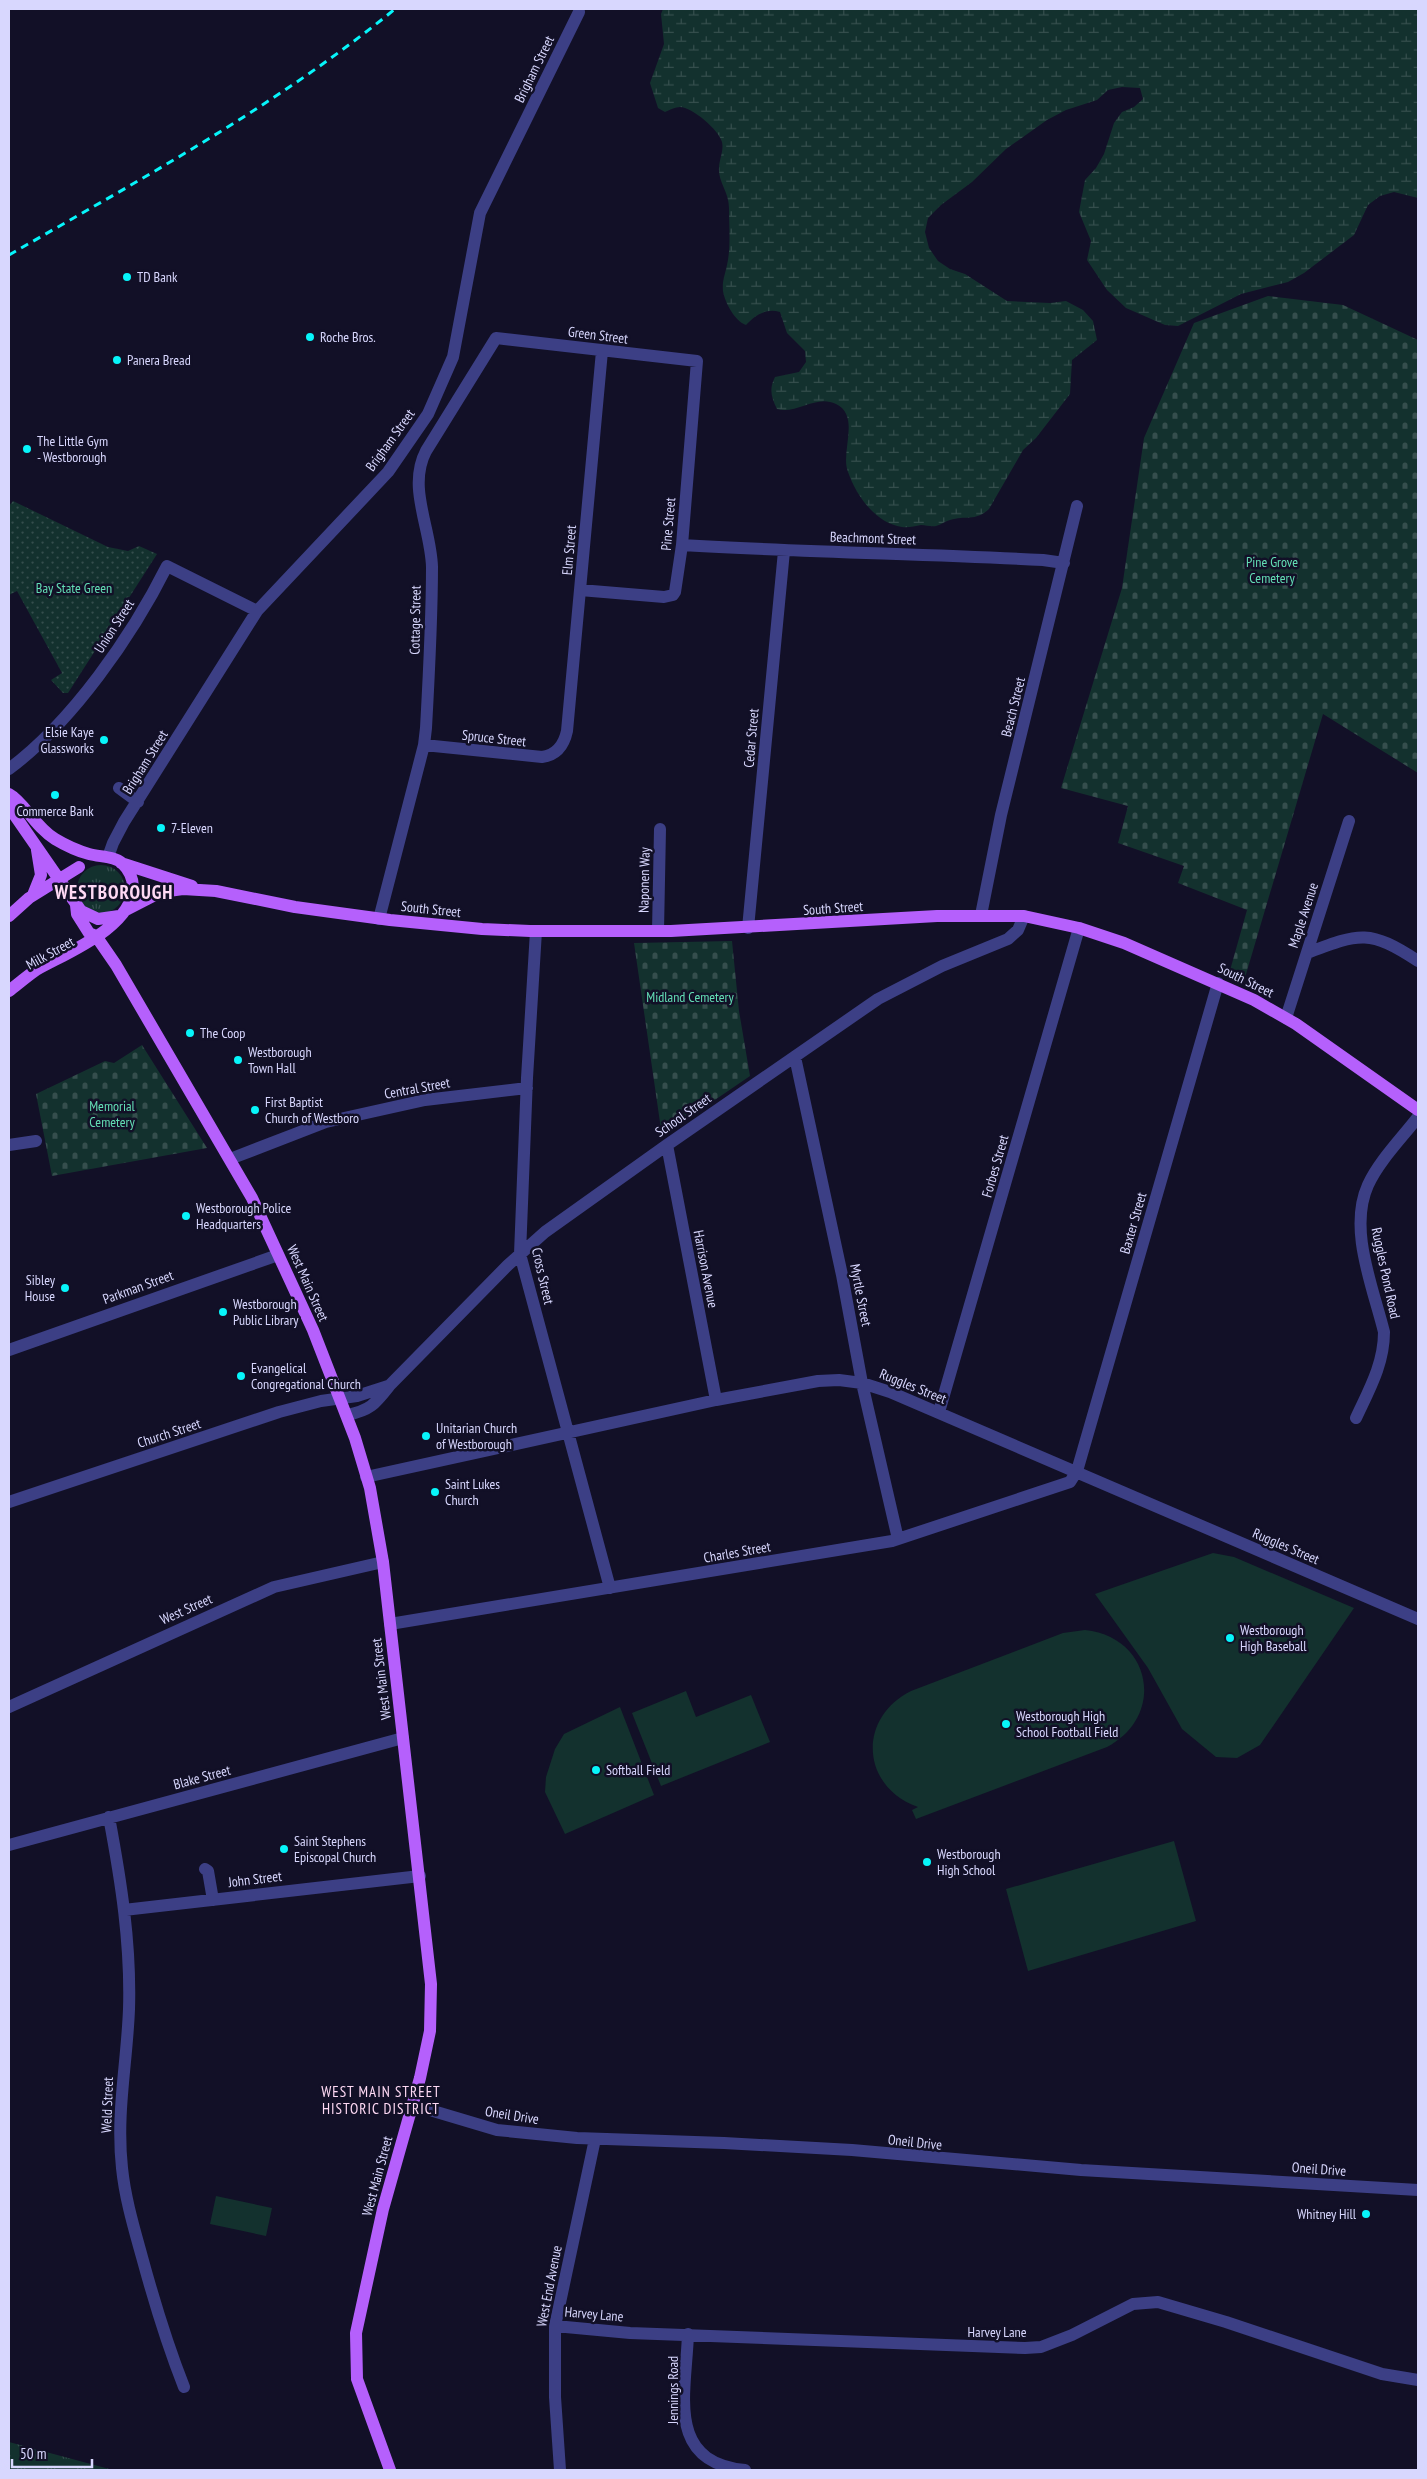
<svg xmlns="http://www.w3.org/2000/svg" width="1427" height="2479" viewBox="0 0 1427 2479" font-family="'PT Sans Narrow',sans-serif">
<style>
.grass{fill:url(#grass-tufts)}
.wetland{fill:url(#wetland-marsh)}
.cemetery{fill:url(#cemetery-stones)}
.park{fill:url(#park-dots)}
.pitch{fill:#13312e}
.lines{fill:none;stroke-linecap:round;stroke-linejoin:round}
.minor{stroke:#3c3f85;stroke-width:12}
.major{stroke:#b560fc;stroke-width:12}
.rail{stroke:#07f5fa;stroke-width:3;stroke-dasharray:8 6;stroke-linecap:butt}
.poi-dot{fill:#07f5fa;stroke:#121027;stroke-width:2}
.labels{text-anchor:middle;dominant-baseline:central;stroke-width:5;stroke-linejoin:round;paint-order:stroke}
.street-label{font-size:14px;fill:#d8d7fe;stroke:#121027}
.poi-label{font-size:14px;fill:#d8d7fe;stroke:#121027;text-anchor:start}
.park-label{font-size:14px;fill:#63deb5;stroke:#121027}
.neighbourhood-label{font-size:15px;letter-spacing:1px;fill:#fed9f4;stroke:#121027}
.district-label{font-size:19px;font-weight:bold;letter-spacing:1px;fill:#fed9f4;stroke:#121027}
</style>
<defs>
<pattern id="grass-tufts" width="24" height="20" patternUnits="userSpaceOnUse" patternTransform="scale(1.25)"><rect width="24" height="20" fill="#13312e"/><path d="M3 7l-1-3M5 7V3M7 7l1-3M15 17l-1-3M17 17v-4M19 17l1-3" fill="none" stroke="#354e4d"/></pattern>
<pattern id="wetland-marsh" width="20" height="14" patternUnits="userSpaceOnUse" patternTransform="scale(1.25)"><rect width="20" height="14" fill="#13312e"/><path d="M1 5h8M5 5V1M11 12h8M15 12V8" fill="none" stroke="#354e4d"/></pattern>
<pattern id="cemetery-stones" width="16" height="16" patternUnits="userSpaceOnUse" patternTransform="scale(1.25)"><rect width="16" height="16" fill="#13312e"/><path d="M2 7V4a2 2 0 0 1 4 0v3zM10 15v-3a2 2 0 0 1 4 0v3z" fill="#354e4d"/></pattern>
<pattern id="park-dots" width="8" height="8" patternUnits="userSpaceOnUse" patternTransform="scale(1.25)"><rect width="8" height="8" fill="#13312e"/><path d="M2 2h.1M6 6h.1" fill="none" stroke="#354e4d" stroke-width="1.8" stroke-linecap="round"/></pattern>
</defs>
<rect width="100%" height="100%" fill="#121027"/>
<path class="grass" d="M77 889a24 24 0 1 1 48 0a24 24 0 1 1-48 0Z
M9,2442L113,2470H9Z"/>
<path class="wetland" d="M663,9H1418V198L1394,192L1380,196L1368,205L1354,235L1304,273L1288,282L1241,294L1178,326L1165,325L1126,308L1107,290L1087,260L1091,241L1079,212L1085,180L1096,168L1104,154L1114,123L1122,112L1134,107L1143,99L1140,88L1122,87L1108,90L1097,100L1066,110L1047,120L1006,149L972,182L941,205L928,218L925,232L929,248L938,261L950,269L965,274L1007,301L1050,303L1066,301L1083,310L1093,321L1097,340L1072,360L1070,394L1036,438L1023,450L989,509C975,522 965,515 950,520C945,521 941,525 936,526C931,527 926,525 921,525C915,526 908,528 902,527C875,523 856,495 848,472C840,452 861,416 836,404C816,394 796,415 777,409C771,397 769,389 775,377L799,372L806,362L805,351L787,333L780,312C766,308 755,315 746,325C735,321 725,303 723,291C722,281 725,275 727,265C731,248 729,226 729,208C729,192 718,182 719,168C719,160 724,151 722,142C719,130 692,107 680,107C676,107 669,110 665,112L658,108L650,83L664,44L661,14Z"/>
<path class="cemetery" d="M1268,296L1343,305L1418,340V773L1323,714L1244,981L1229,974L1247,910L1178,883L1184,866L1118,843L1128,806L1061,788L1122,588L1144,438L1194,323Z
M732,941L739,1011L750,1076L662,1136L634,943Z
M142,1045L207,1148L52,1176L36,1094L105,1061L114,1063Z"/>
<path class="park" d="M13,501L108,547L128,551L139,546L157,554L68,693H63L51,680L62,673L17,591L9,595V506Z"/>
<path class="pitch" d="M1213,1553L1234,1557L1354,1608L1260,1745L1237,1758L1216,1757L1182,1729L1148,1668L1095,1594Z
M1085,1630C1152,1637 1166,1716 1107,1747L916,1819L912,1810L918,1807C861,1787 857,1718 911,1691L1063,1633Z
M686,1691L696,1717L751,1695L770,1742L661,1786L632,1713Z
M620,1707L654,1795L565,1834L545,1792L546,1777L555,1749L564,1734Z
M1174,1841L1196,1921L1028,1971L1006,1889Z
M216,2196L272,2208L266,2236L210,2224Z"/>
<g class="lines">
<path class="minor" d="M682,545C802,552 922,554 1043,560L1064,563
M424,745L542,757C557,755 564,745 567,731L602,351
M9,769C72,722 132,636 167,566L257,611
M119,788L138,802
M108,857L113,843L124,822L257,611L388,472L428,414L453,357L480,213L579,12
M981,915L1001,815L1077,506
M379,919L424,745L426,728C429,674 432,620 432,567C431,528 407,487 426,451L496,338L697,361L682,545L675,592L673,595L664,597L580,590
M748,928L784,551
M536,931L527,1078L520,1254L610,1588
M658,931L660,829
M1307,953C1360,933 1369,929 1418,961
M1286,1018L1349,821
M795,1057L842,1275L862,1383L898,1539
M9,1145L36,1141
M667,1145L716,1400
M230,1159L326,1122L425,1100L527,1088
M9,1350L278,1255
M939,1412L1079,928
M347,1415C371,1410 375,1404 390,1385L508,1265L545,1232L667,1145L878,999L942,966L1008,939L1018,930L1024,916
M1356,1418C1369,1390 1384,1364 1384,1332C1373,1287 1348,1229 1368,1185C1379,1161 1401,1139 1418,1117
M366,1477L716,1400L818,1381L839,1380L862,1383L890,1392L1418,1619
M9,1502L279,1412L321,1401L357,1396L388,1386
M390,1624L892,1541L1070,1482L1077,1471L1218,983
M9,1707L274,1587L383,1562
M109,1817C121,1881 131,1944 129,2009C127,2063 116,2113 122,2168C125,2198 134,2228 142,2257C154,2301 167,2344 184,2387
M9,1845L403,1738
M205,1869L208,1871L213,1900
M124,1910L420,1876
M413,2105L497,2130L577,2138L724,2143L852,2150L1081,2170L1418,2190
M555,2326L630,2333L1025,2348L1041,2347L1072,2335L1133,2304L1158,2302L1226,2322L1382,2374L1418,2380
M688,2334C686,2393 665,2462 745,2470
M560,2470L555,2397V2326L595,2139"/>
<path class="major" d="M9,794C24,802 35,827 55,839C65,845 78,851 89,854C100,857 114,856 122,863C129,870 133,877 133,887C133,927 66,953 36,970C26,977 18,984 9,991
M9,807L81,911L98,919L119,916
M121,863L192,886
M33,895L41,875L37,850
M76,905L77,914L89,933L96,936L116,965L252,1198L313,1330L355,1438L370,1488L383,1562L431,1984L430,2031L420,2078L383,2209L356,2333L357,2379L390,2470
M126,910L161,892L183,889L216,891L295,907L390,920L482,929L530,931H671L937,916H1024L1079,928L1124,943L1254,1000L1296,1024L1418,1110
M9,916L29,898L79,867"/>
<path class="rail" d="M9,255C141,179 276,106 395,9"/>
</g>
<g class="poi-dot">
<circle cx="127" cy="277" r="5"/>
<circle cx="310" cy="337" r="5"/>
<circle cx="117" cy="360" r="5"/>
<circle cx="27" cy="449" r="5"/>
<circle cx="104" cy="740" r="5"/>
<circle cx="55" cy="795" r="5"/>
<circle cx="161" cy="828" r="5"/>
<circle cx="190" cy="1033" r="5"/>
<circle cx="238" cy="1060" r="5"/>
<circle cx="255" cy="1110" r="5"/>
<circle cx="186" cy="1216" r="5"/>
<circle cx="65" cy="1288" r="5"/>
<circle cx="223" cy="1312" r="5"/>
<circle cx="241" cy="1376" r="5"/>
<circle cx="426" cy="1436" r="5"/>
<circle cx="435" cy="1492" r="5"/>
<circle cx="1230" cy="1638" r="5"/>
<circle cx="1006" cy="1724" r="5"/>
<circle cx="596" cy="1770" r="5"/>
<circle cx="284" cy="1849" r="5"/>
<circle cx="927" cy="1862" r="5"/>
<circle cx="1366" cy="2214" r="5"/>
</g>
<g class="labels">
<g class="street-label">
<text transform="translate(534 69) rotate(-64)">Brigham Street</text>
<text transform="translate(598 335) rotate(7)">Green Street</text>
<text transform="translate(390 440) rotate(-54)">Brigham Street</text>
<text transform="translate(668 524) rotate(-85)">Pine Street</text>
<text transform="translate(873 538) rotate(2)">Beachmont Street</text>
<text transform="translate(569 550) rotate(-85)">Elm Street</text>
<text transform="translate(415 620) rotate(-89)">Cottage Street</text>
<text transform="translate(114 626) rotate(-57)">Union Street</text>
<text transform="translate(1013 707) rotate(-76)">Beach Street</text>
<text transform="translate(494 738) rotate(6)">Spruce Street</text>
<text transform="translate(751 738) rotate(-85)">Cedar Street</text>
<text transform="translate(145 762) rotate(-58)">Brigham Street</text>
<text transform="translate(644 880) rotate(-89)">Naponen Way</text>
<text transform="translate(833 908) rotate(-4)">South Street</text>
<text transform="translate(431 909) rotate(6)">South Street</text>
<text transform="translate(1303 915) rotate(-72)">Maple Avenue</text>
<text transform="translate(50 953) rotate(-29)">Milk Street</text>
<text transform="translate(1246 980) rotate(26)">South Street</text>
<text transform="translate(417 1088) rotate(-10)">Central Street</text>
<text transform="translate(683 1115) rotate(-35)">School Street</text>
<text transform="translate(995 1166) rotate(-74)">Forbes Street</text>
<text transform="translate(1133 1223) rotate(-74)">Baxter Street</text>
<text transform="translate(706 1269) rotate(79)">Harrison Avenue</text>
<text transform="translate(1386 1273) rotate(78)">Ruggles Pond Road</text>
<text transform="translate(543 1276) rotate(77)">Cross Street</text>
<text transform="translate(308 1283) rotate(66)">West Main Street</text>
<text transform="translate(138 1287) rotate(-20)">Parkman Street</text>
<text transform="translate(861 1295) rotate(79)">Myrtle Street</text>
<text transform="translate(913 1386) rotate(22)">Ruggles Street</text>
<text transform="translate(169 1433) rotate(-18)">Church Street</text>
<text transform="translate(1286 1546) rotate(23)">Ruggles Street</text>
<text transform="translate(737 1552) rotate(-10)">Charles Street</text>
<text transform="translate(186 1609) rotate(-24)">West Street</text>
<text transform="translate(381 1679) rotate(-97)">West Main Street</text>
<text transform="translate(202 1777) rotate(-15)">Blake Street</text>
<text transform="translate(255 1879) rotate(-7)">John Street</text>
<text transform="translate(107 2105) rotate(-88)">Weld Street</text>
<text transform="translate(512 2115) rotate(9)">Oneil Drive</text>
<text transform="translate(915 2142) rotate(6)">Oneil Drive</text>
<text transform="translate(1319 2169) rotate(4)">Oneil Drive</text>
<text transform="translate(377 2176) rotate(-75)">West Main Street</text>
<text transform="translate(549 2286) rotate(-79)">West End Avenue</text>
<text transform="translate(594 2314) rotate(5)">Harvey Lane</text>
<text x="997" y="2332">Harvey Lane</text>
<text transform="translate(673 2390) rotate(-90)">Jennings Road</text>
</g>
<g class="poi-label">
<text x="137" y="277">TD Bank</text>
<text x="320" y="337">Roche Bros.</text>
<text x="127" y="360">Panera Bread</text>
<text x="37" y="441">The Little Gym<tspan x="37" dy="16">- Westborough</tspan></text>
<text x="94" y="732" text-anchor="end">Elsie Kaye<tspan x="94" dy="16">Glassworks</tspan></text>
<text x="55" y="811" text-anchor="middle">Commerce Bank</text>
<text x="171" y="828">7-Eleven</text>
<text x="200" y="1033">The Coop</text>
<text x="248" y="1052">Westborough<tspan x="248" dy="16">Town Hall</tspan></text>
<text x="265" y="1102">First Baptist<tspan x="265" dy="16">Church of Westboro</tspan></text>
<text x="196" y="1208">Westborough Police<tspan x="196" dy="16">Headquarters</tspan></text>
<text x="55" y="1280" text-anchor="end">Sibley<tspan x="55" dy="16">House</tspan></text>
<text x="233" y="1304">Westborough<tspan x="233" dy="16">Public Library</tspan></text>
<text x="251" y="1368">Evangelical<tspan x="251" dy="16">Congregational Church</tspan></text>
<text x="436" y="1428">Unitarian Church<tspan x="436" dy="16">of Westborough</tspan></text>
<text x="445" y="1484">Saint Lukes<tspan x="445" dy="16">Church</tspan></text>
<text x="1240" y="1630">Westborough<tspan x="1240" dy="16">High Baseball</tspan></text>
<text x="1016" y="1716">Westborough High<tspan x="1016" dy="16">School Football Field</tspan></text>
<text x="606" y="1770">Softball Field</text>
<text x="294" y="1841">Saint Stephens<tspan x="294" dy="16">Episcopal Church</tspan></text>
<text x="937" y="1854">Westborough<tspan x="937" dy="16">High School</tspan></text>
<text x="1356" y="2214" text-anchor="end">Whitney Hill</text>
</g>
<g class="park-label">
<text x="1272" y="562">Pine Grove<tspan x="1272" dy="16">Cemetery</tspan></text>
<text x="74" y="588">Bay State Green</text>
<text x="690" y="997">Midland Cemetery</text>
<text x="112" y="1106">Memorial<tspan x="112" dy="16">Cemetery</tspan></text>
</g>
<g class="neighbourhood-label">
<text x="381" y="2091">WEST MAIN STREET<tspan x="381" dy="17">HISTORIC DISTRICT</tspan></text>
</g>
<g class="district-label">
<text x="114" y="892">WESTBOROUGH</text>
</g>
</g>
<rect width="1427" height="2479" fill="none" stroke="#d8d7fe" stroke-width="20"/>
<path d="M12 2459v8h80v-8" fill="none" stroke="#d8d7fe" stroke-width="2.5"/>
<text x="20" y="2459" font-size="15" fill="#d8d7fe" stroke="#121027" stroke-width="4" paint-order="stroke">50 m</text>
</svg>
